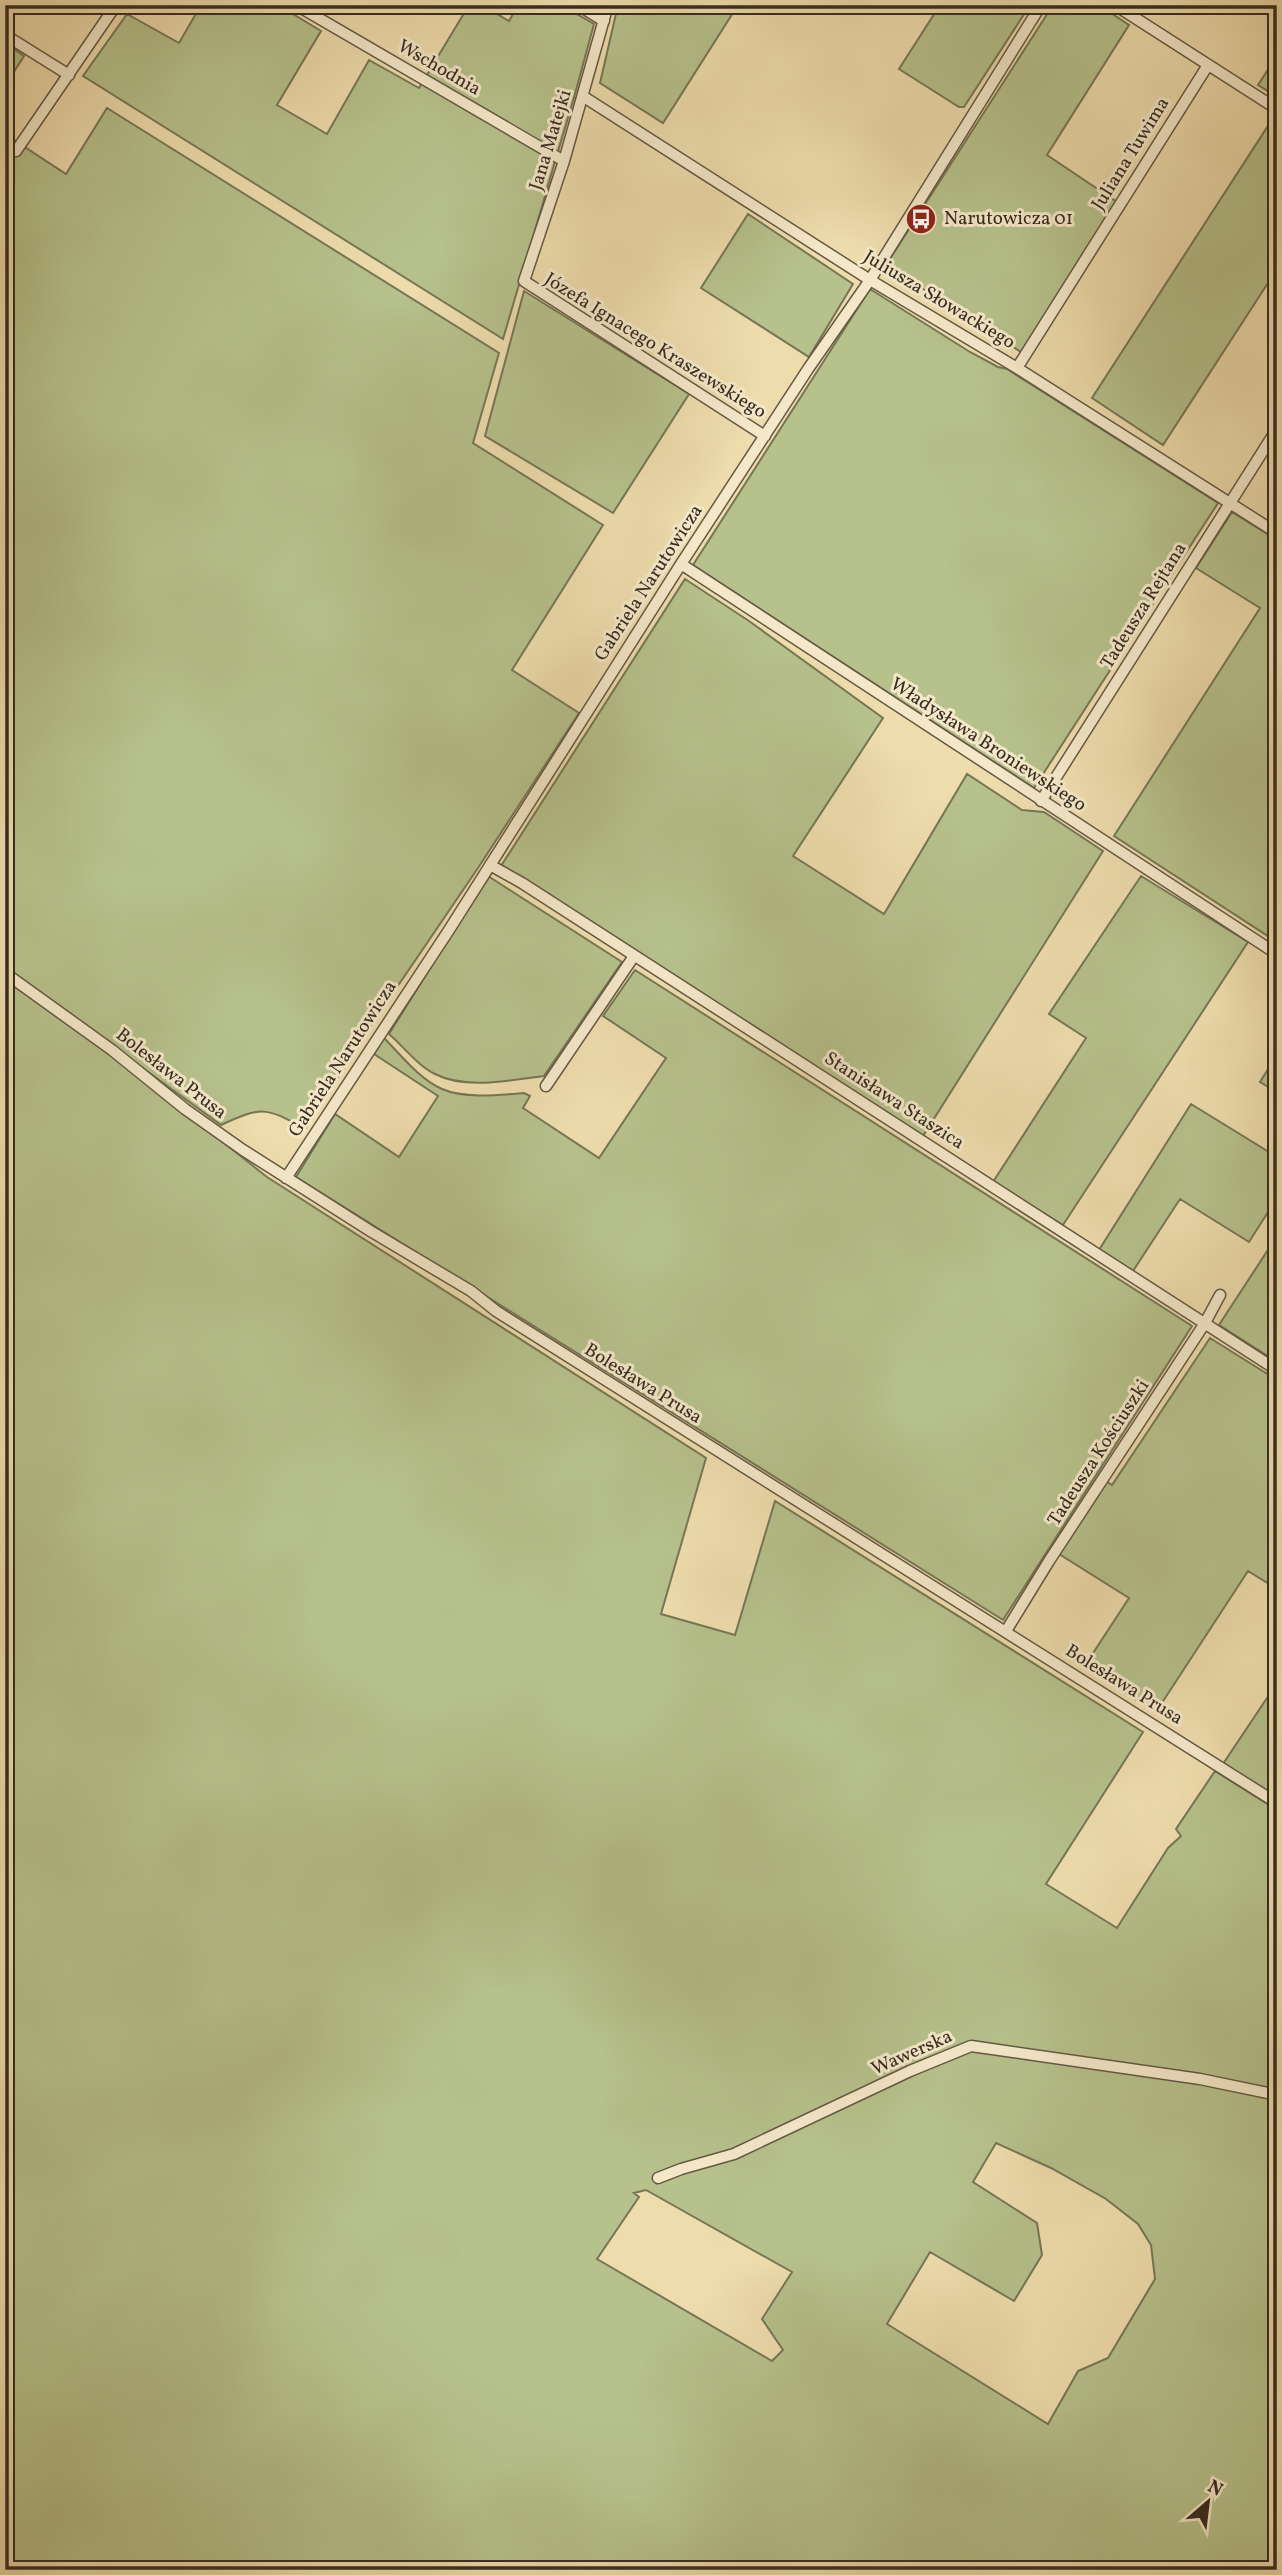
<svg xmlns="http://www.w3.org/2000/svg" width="1282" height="2575" viewBox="0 0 1282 2575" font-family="Vollkorn,serif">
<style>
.green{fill:#b6c18b;stroke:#767656;stroke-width:2;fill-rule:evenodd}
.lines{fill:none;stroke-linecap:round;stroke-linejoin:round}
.minor-casing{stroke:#645844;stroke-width:13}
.minor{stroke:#f4e8c9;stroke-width:10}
.labels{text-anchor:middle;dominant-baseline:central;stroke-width:6;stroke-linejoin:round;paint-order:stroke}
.street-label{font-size:19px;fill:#362c21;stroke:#f4e8c9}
.poi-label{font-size:19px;fill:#362c21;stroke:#f4e8c9;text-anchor:start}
</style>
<rect width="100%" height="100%" fill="#eedcac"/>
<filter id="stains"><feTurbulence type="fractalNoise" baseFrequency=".00286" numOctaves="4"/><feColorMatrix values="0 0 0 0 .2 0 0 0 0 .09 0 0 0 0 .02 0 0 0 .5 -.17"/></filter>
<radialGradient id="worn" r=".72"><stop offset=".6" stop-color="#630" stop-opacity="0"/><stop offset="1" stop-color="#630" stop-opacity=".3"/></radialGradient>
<path class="green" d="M201,5H278L321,31L277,105L327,134L369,60L419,88L469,5H482L509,21L518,5H561L594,24L575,94L503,339L83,76L127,14L179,43Z
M618,5H738L663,123L600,83Z
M940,5H1030L964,107H959L899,69Z
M1053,5H1099L1129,25L1047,155L1117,202L1021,352L886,265Z
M5,43L24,56L5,86Z
M1277,56V97L1258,85Z
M107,108L499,353L473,443L603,525L512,670L579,713L478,868L374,1021L305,1129C266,1107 262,1106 221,1125L5,968V134L66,174Z
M1273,118L1277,120V269L1163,445L1092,398Z
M748,214L853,284L809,357L701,288Z
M870,289L970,352L998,367L1007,369L1218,503L1034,788L693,565Z
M524,291L689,394L613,513L485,436Z
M1232,512L1277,540V942L1114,836L1260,608L1196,568Z
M685,579L749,621L883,718L793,856L884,914L967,774L1022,810L1044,812L1103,851L923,1136L501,866Z
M488,876L622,962L544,1076C510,1080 466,1090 435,1074C418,1066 403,1046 389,1034Z
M1141,876L1248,942L1063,1225L993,1182L1086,1038L1049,1014Z
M635,970L1192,1326L1003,1620L296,1177L335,1114L399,1157L438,1096L374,1054L384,1038C401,1055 419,1079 442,1089C465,1099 500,1095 524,1093L530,1096L523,1108L599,1158L666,1058L603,1016Z
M5,977L116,1057L267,1177L706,1458L661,1614L735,1635L775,1501L1143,1732L1046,1884L1117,1928L1168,1848L1181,1836L1176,1829L1215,1771L1277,1810V2570H5ZM996,2143L1051,2168L1106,2199L1138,2224L1151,2245L1155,2279L1108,2358L1078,2371L1048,2424L887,2324L930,2252L1014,2301L1042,2255L1037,2223L973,2182ZM646,2190L792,2272L762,2319L783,2350L772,2361L597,2259L639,2197L634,2193Z
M1277,1055V1092L1260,1082Z
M1191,1104L1277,1157V1198L1249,1242L1180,1199L1133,1271L1099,1250Z
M1277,1236V1362L1219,1325Z
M1210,1338L1277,1380V1589L1248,1571L1156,1712L1084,1667L1129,1598L1059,1554L1106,1481L1112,1485Z
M1277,1683V1798L1223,1764Z"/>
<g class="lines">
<g class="minor-casing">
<path id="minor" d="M296,5L564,161
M578,5L604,21
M608,5L564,161L524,281L765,436
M1115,5L1277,109
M5,35L69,75
M584,97L870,280L1017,368L1277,533
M16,151L116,5
M1017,368L1208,65
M681,564L1277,954
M1041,801L1277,429
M490,865L522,883L1277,1370
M5,973L112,1050L185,1109L243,1150L372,1232L471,1291L496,1311L1277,1803
M546,1086L634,956
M286,1178L449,930L681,564L808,369L870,280L1041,5
M1006,1631L1049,1561L1205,1323L1220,1295
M658,2178L681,2169L734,2154L910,2071L971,2046L1200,2079L1277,2095"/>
</g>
<use href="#minor" class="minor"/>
</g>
<defs>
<g id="bus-disc" transform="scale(1.575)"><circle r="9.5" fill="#8f2418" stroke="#f4e8c9"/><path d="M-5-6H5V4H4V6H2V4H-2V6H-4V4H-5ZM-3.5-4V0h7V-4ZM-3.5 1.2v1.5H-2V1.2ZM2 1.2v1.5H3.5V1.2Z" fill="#fff"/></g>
</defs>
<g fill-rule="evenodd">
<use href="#bus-disc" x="921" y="219"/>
</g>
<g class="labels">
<g class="street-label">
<text transform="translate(439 68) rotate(30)">Wschodnia</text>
<text transform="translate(551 140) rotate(-73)">Jana Matejki</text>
<text transform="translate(1131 154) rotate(-58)">Juliana Tuwima</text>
<text transform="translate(939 300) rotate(31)">Juliusza Słowackiego</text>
<text transform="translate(655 346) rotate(32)">Józefa Ignacego Kraszewskiego</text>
<text transform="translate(649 583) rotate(-57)">Gabriela Narutowicza</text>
<text transform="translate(1144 606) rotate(-58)">Tadeusza Rejtana</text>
<text transform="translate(988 745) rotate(33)">Władysława Broniewskiego</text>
<text transform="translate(343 1059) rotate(-57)">Gabriela Narutowicza</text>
<text transform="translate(171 1074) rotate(38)">Bolesława Prusa</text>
<text transform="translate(894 1101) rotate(33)">Stanisława Staszica</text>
<text transform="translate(643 1384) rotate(32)">Bolesława Prusa</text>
<text transform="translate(1099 1453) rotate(-57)">Tadeusza Kościuszki</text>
<text transform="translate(1124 1685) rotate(32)">Bolesława Prusa</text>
<text transform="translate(912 2053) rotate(-24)">Wawerska</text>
</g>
<g class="poi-label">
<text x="944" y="219">Narutowicza 01</text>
</g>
</g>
<rect width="1282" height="2575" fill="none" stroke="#eedcac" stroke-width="28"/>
<rect x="7" y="7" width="1268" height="2561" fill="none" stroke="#362c21" stroke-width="3.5"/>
<rect x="14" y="14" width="1254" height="2547" fill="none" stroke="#362c21" stroke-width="2"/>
<g transform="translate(1208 2502) rotate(28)" stroke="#f4e8c9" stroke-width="5" paint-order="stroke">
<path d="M0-5L12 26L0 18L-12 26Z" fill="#362c21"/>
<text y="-10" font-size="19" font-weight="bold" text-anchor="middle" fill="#362c21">N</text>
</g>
<rect width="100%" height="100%" filter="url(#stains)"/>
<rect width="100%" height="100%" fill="url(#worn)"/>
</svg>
